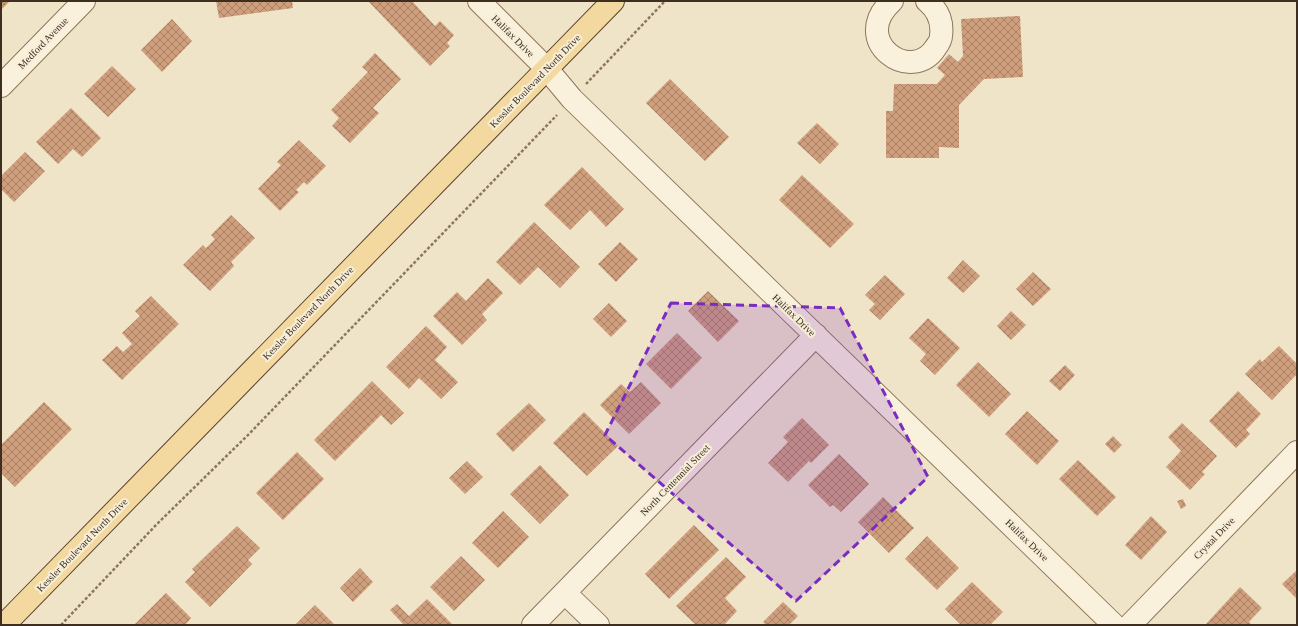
<svg xmlns="http://www.w3.org/2000/svg" width="1298" height="626" viewBox="0 0 1298 626" font-family="'Times New Roman',serif">
<style>
.building{fill:url(#building-cross-hatch)}
.lines{fill:none;stroke-linecap:round;stroke-linejoin:round}
.minor-casing{stroke:#8d765c;stroke-width:24}
.major-casing{stroke:#5b4430;stroke-width:24}
.path{stroke:#8d765c;stroke-width:2.5;stroke-dasharray:3 2;stroke-linecap:butt}
.minor{stroke:#faf1dc;stroke-width:22}
.major{stroke:#f3d9a0;stroke-width:22}
.marked{fill:#7b2cbf;fill-opacity:0.2;stroke:#7b2cbf;stroke-width:3;stroke-dasharray:8 5;stroke-linejoin:round}
.labels{text-anchor:middle;dominant-baseline:central;stroke-width:4;stroke-linejoin:round;paint-order:stroke}
.street-label{font-size:10px;fill:#3d2e20;stroke:#f7eed8}
</style>
<defs>
<pattern id="building-cross-hatch" width="8" height="8" patternUnits="userSpaceOnUse"><rect width="8" height="8" fill="#cf9f7d"/><path d="M0 0l8 8M0 8l8-8" fill="none" stroke="#a98266"/></pattern>
</defs>
<rect width="100%" height="100%" fill="#f0e4c8"/>
<path class="building" d="M1,1H10L2,9Z
M216,1H292L293,8L219,18Z
M368,1H412L435,26L440,21L454,35L447,43L450,46L430,66Z
M1020,16L1023,77L984,79L959,105V148L939,147V158H886V111H893L894,84H937L945,75L937,68L949,54L958,62L963,56L961,19Z
M172,19L192,41L162,72L141,50Z
M375,53L401,79L373,108L379,113L350,143L332,126L339,118L331,110L368,72L362,67Z
M112,66L136,89L108,117L84,94Z
M670,79L729,137L705,161L646,103Z
M71,108L101,138L82,157L73,149L58,164L36,142Z
M817,123L839,144L820,164L797,143Z
M299,140L326,166L307,185L304,182L296,190L299,192L280,211L258,189L281,165L277,162Z
M25,152L45,171L14,202L1,189V176Z
M582,167L624,209L606,227L590,210L570,230L544,205Z
M802,175L854,224L830,248L779,200Z
M231,215L255,238L231,262L234,266L210,291L183,265L203,245L206,248L215,239L211,235Z
M534,222L580,267L560,288L538,267L520,285L496,262Z
M620,242L638,259L616,282L598,264Z
M963,260L980,276L963,293L947,278Z
M1033,272L1051,289L1033,306L1016,289Z
M885,275L905,294L880,320L869,310L875,304L865,295Z
M488,278L503,293L482,314L487,320L462,345L433,316L457,292L466,301Z
M708,291L739,321L718,342L688,311Z
M151,296L179,324L122,380L102,360L117,346L123,352L132,344L122,333L140,316L135,311Z
M609,303L627,321L611,337L593,319Z
M1011,311L1026,325L1011,340L997,326Z
M928,318L960,348L935,375L920,361L926,354L909,338Z
M426,326L447,347L435,360L458,382L441,399L419,378L409,389L386,367Z
M677,333L702,358L671,389L646,364Z
M1279,346L1297,364V374L1272,400L1245,374L1260,359L1262,362Z
M978,362L1011,394L989,417L956,385Z
M1065,365L1075,375L1060,391L1049,381Z
M372,381L404,413L391,425L381,415L335,461L314,440Z
M641,382L661,403L629,434L600,405L621,384L630,392Z
M1238,391L1261,414L1246,430L1250,434L1236,448L1209,421Z
M44,402L72,429L15,487L1,473V445Z
M529,403L546,420L513,452L496,434Z
M1027,411L1059,441L1037,465L1005,434Z
M584,412L618,446L587,476L553,443Z
M802,418L829,445L811,463L809,461L788,482L768,463L788,442L783,437Z
M1182,423L1217,456L1202,472L1205,474L1190,490L1166,467L1181,451L1168,437Z
M1113,436L1122,445L1114,453L1105,444Z
M297,452L324,479L283,520L256,493Z
M839,454L869,484L841,512L833,505L830,507L808,485Z
M1078,460L1116,497L1097,516L1059,479Z
M467,461L483,477L465,494L449,478Z
M540,465L569,495L540,524L510,494Z
M883,497L914,528L889,553L858,522Z
M1183,499L1186,506L1181,509L1177,501Z
M503,511L529,537L498,568L472,543Z
M1151,516L1167,532L1141,560L1125,545Z
M694,525L719,550L669,599L645,574Z
M237,526L260,548L248,560L252,564L210,607L185,582L195,572L192,569Z
M927,536L959,568L937,590L905,559Z
M461,556L485,580L454,611L430,587Z
M726,557L746,577L725,598L737,611L724,625H696L676,606Z
M360,568L373,582L353,602L340,588Z
M1297,570V599L1282,584Z
M972,582L1003,612L990,625H961L945,609Z
M1240,587L1262,608L1249,622L1252,625H1207L1206,624Z
M166,593L191,618L185,625H134Z
M427,599L453,625H404L390,610L397,604L409,616Z
M783,602L798,616L789,625H766L763,622Z
M315,605L335,625H295Z"/>
<g class="lines">
<g class="minor-casing">
<path id="minor" d="M479,1L547,69L572,99L1114,625
M892,1C848,41 912,86 936,47C939,43 941,40 941,36C943,21 938,10 927,1
M1,86L84,1
M565,593L598,625
M533,625L816,335
M1130,625L1297,452"/>
</g>
<g class="major-casing">
<path id="major" d="M4,625L613,1"/>
</g>
<path class="path" d="M586,84L665,1
M61,625L157,524L249,434L557,115"/>
<use href="#minor" class="minor"/>
<use href="#major" class="major"/>
</g>
<path class="marked" d="M671,303L840,308L928,477L796,601L605,435Z"/>
<g class="labels">
<g class="street-label">
<text transform="translate(513 36) rotate(45)">Halifax Drive</text>
<text transform="translate(43 43) rotate(-46)">Medford Avenue</text>
<text transform="translate(535 81) rotate(-46)">Kessler Boulevard North Drive</text>
<text transform="translate(308 313) rotate(-46)">Kessler Boulevard North Drive</text>
<text transform="translate(794 315) rotate(44)">Halifax Drive</text>
<text transform="translate(675 480) rotate(-46)">North Centennial Street</text>
<text transform="translate(1214 538) rotate(-46)">Crystal Drive</text>
<text transform="translate(1027 540) rotate(44)">Halifax Drive</text>
<text transform="translate(82 545) rotate(-46)">Kessler Boulevard North Drive</text>
</g>
</g>
<rect width="1298" height="626" fill="none" stroke="#3d2e20" stroke-width="4"/>
</svg>
